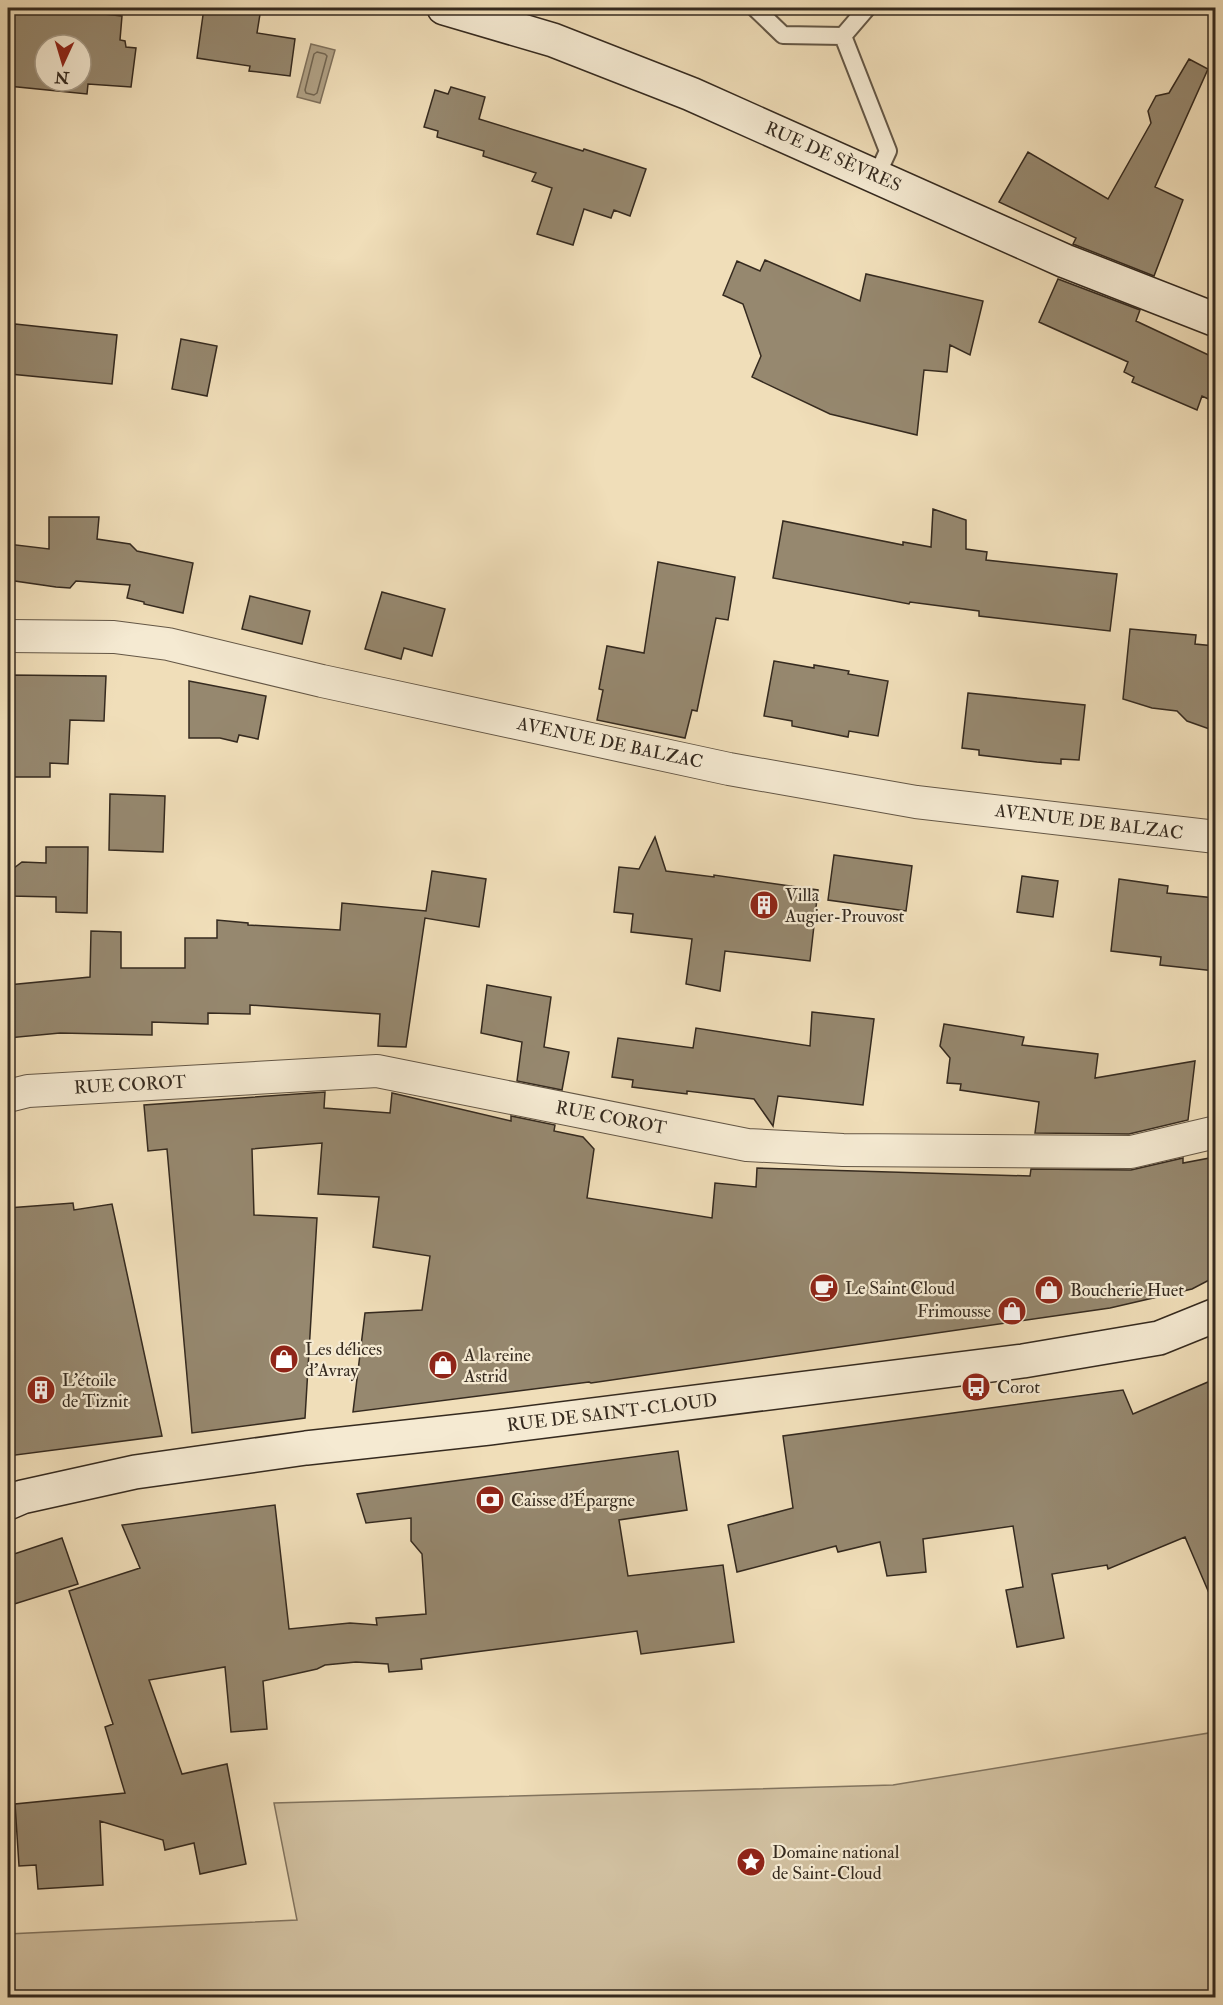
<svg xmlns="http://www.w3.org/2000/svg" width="1223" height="2005" viewBox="0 0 1223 2005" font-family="'IM FELL Double Pica',serif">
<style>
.green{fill:#d0bf9f;stroke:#82745f;stroke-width:1.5}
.water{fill:#b0a185;stroke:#7f715c;stroke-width:1.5}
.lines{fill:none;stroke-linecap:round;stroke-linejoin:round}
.shore{stroke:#726652;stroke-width:1.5}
.building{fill:#96886f;stroke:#352a1f;stroke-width:1.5;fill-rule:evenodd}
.service-casing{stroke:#645746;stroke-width:20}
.minor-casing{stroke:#645746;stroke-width:34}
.secondary-casing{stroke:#352a1f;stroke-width:36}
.service{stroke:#f5ead2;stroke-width:16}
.minor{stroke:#f5ead2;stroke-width:32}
.secondary{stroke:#f5ead2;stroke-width:33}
.labels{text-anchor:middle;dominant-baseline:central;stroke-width:4.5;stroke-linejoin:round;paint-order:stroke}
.street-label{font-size:18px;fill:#352a1f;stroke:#f5ead2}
.poi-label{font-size:18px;fill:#352a1f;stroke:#f5ead2;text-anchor:start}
</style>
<rect width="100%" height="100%" fill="#f0deb9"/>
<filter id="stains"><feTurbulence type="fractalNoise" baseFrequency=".00333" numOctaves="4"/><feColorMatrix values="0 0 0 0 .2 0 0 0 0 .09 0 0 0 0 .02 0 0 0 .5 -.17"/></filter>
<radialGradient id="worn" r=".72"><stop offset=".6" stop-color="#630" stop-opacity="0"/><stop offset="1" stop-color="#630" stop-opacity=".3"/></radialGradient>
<path class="green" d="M1215,1732V1997H8V1934L297,1920L274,1803L893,1785Z"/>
<path class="water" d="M311,44L335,50L320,103L297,97Z"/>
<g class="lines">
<path class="shore" d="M317,52L325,54L327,56L317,93L314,95L306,93L305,90L314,54Z"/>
</g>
<path class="building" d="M8,8H49L122,16L120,40L125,41L126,47L136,48L131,87L88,84L87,94L8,86ZM45,45H81V81H45Z
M204,8H261L257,33L295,39L290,76L249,71L250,66L197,58Z
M1189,59L1208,69L1155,187L1183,200L1154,276L1073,244L1076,238L999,202L1028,152L1108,199L1151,123L1148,111L1156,96L1169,93Z
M451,87L485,97L479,119L583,151L584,149L646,169L630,216L614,210L611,218L584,209L573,245L537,234L552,188L532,181L536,173L483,156L484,151L437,137L438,131L424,127L435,90L448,94Z
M765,260L860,301L866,274L983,301L970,355L950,345L947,372L924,370L917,435L830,414L752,377L761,356L743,304L723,295L737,261L760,271Z
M1058,279L1140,310L1136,321L1215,358V402L1202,396L1197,410L1132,382L1134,377L1124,372L1128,362L1039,322Z
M15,324L117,335L112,384L10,374Z
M181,339L217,346L207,396L172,389Z
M933,509L966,520V549L987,552L986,560L1117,574L1110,631L979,616V611L910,602L909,604L773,578L783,521L903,545V542L931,547Z
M49,517H99L97,539L130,544L137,551L193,563L183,613L144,604V602L127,598L130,585L76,581L70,588L56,587L8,580V544L49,549Z
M658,562L735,577L728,620L716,618L697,711L692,710L685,738L597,720L603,690L599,689L607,646L644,653Z
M382,592L445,609L432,656L404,648L401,659L365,649Z
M250,596L310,611L302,644L242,629Z
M1130,629L1196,635L1195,644L1215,646V731L1187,721L1177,711L1152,708L1123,699Z
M774,661L814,668V665L849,671L848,674L888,681L878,736L849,731L848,737L792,726V721L764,716Z
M8,675L106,676L104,721L70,720L68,764L50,763V777H13V763L8,762Z
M189,681L266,696L258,739L239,735L237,742L220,738H189Z
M968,693L1085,705L1079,760L1061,759V764L1037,762L979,755V750L962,748Z
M110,794L165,796L163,852L109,850Z
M655,837L666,871L714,877V875L818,890L810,961L725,951L720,991L686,984L692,939L631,932L633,914L614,912L619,867L639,869Z
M46,847H88L87,913L56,912V897L10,896V871L22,862L46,863Z
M834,855L912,866L906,911L828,900Z
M432,871L486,879L479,927L425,918L406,1047L378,1046L380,1014L250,1005V1014L208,1013V1024L152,1022V1035L60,1033L8,1038V985L90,977L91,931L121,932V968H185V938H217V920L248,923V925L340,930L342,903L426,911Z
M1022,876L1058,881L1053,917L1017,912Z
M1119,879L1168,886L1167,893L1215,898V971L1160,965L1161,957L1111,951Z
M487,985L551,997L544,1047L569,1052L562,1090L517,1081L522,1042L481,1033Z
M812,1012L874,1019L863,1105L778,1096L773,1126L754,1099L687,1091V1094L632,1087L633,1080L612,1077L618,1038L693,1048L696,1028L810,1046Z
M944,1024L1024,1037L1022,1045L1098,1054L1095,1078L1195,1061L1188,1120L1129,1134L1035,1133L1039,1102L960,1090L961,1084L947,1083L950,1058L940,1046Z
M325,1092L324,1108L390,1113L392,1093L511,1121V1116L555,1125L554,1131L583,1137L594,1149L587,1198L712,1218L715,1183L756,1187L757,1168L1030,1176L1031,1169L1131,1170L1183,1158V1163L1215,1157V1277L1192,1289L1110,1308L591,1383L589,1382L353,1412L365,1313L422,1310L430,1256L373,1247L379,1197L318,1194L322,1143L252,1149L254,1215L317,1218L305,1418L192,1433L167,1149L148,1151L144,1105Z
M73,1203L74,1210L112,1204L162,1436L8,1456V1208Z
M1215,1379V1607L1185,1537L1108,1569L1107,1565L1052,1574L1064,1638L1017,1647L1006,1590L1023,1587L1013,1526L923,1539L926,1572L887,1576L880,1542L838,1552L836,1546L737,1572L728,1525L793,1508L783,1436L1123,1390L1133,1414Z
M678,1451L687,1510L619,1520L628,1576L723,1565L734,1642L641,1654L637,1631L421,1659L422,1669L389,1672L388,1664L356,1662L325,1665L317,1669L263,1681L267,1729L231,1732L225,1667L149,1680L182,1774L227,1764L246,1864L200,1874L194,1843L165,1850L163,1840L100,1821L103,1885L38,1889L36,1865L19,1866L15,1804L125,1793L105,1727L113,1724L69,1591L140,1568L122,1525L275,1505L289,1629L350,1623L377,1625L376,1618L426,1614L422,1554L411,1541V1518L366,1523L357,1494Z
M62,1538L78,1584L8,1606V1556Z"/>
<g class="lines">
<g class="service-casing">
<path id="service" d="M755,8L783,35L843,36
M843,36L888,151L876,177
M843,36L867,8"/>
</g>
<g class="minor-casing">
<path id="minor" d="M8,636L114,637L168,644L322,681L729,769L916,802L1216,837
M8,1096L28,1091L377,1071L747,1145L843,1150L1131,1152L1216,1132"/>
</g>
<g class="secondary-casing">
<path id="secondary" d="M444,8L553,40L691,94L1065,261L1216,320
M8,1503L22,1497L135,1472L306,1448L489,1428L1023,1361L1159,1338L1216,1315"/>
</g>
<use href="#service" class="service"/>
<use href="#minor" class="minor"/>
<use href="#secondary" class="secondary"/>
</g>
<defs>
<g id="building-disc" transform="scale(1.5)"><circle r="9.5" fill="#8f2418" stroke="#f5ead2"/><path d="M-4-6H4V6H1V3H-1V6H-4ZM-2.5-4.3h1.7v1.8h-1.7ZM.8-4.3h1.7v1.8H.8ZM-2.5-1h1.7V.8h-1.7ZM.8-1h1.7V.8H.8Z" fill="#fff"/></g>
<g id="cafe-disc" transform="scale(1.5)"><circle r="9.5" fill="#8f2418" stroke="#f5ead2"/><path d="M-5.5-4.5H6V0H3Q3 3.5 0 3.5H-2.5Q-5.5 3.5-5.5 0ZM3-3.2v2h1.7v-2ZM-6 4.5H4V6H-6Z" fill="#fff"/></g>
<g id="shop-disc" transform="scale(1.5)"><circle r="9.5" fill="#8f2418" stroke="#f5ead2"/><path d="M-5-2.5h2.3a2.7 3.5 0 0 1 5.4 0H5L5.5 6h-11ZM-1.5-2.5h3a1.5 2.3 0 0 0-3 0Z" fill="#fff"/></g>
<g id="bus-disc" transform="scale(1.5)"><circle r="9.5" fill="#8f2418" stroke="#f5ead2"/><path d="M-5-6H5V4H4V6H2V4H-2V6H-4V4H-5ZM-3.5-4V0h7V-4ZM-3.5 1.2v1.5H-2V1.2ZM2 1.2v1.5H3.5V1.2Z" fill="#fff"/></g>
<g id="bank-disc" transform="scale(1.5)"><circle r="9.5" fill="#8f2418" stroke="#f5ead2"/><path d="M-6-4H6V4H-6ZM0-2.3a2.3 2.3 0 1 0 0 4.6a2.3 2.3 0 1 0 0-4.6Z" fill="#fff"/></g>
<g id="sight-disc" transform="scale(1.5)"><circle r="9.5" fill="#8f2418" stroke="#f5ead2"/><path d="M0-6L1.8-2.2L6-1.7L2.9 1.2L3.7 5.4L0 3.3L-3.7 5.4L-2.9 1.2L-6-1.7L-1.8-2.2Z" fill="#fff"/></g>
</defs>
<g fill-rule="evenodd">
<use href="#building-disc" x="764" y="905"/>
<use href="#cafe-disc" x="824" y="1288"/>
<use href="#shop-disc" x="1049" y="1290"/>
<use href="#shop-disc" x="1012" y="1311"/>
<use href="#shop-disc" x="284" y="1359"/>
<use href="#shop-disc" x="443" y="1365"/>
<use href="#bus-disc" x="976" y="1387"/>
<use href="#building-disc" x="41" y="1390"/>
<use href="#bank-disc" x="490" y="1500"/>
<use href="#sight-disc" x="751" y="1862"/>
</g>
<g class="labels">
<g class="street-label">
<text transform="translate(833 157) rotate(24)">RUE DE SÈVRES</text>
<text transform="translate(610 743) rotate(12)">AVENUE DE BALZAC</text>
<text transform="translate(1089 822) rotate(7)">AVENUE DE BALZAC</text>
<text transform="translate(130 1085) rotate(-3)">RUE COROT</text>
<text transform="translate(611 1118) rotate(11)">RUE COROT</text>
<text transform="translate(612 1413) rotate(-7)">RUE DE SAINT-CLOUD</text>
</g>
<g class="poi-label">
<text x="785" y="895">Villa<tspan x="785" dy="21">Augier-Prouvost</tspan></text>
<text x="845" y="1288">Le Saint Cloud</text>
<text x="1070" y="1290">Boucherie Huet</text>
<text x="991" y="1311" text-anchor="end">Frimousse</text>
<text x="305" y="1349">Les délices<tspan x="305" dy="21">d'Avray</tspan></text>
<text x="464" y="1355">A la reine<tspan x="464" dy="21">Astrid</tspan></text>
<text x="62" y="1380">L'étoile<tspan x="62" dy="21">de Tiznit</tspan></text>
<text x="997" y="1387">Corot</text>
<text x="511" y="1500">Caisse d’Épargne</text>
<text x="772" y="1852">Domaine national<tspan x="772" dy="21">de Saint-Cloud</tspan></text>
</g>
</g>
<rect width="1223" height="2005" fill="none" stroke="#f0deb9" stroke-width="30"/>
<rect x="9" y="9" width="1205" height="1987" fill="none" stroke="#352a1f" stroke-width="3"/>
<rect x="15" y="15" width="1193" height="1975" fill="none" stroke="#352a1f" stroke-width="1.5"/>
<g transform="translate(63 63) rotate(184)"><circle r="28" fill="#f5ead2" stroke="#a89d8a" stroke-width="1.5"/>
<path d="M0-4.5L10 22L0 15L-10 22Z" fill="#8f2418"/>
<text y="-9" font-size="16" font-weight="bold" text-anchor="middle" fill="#352a1f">N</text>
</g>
<rect width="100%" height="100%" filter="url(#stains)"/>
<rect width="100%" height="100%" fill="url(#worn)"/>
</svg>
